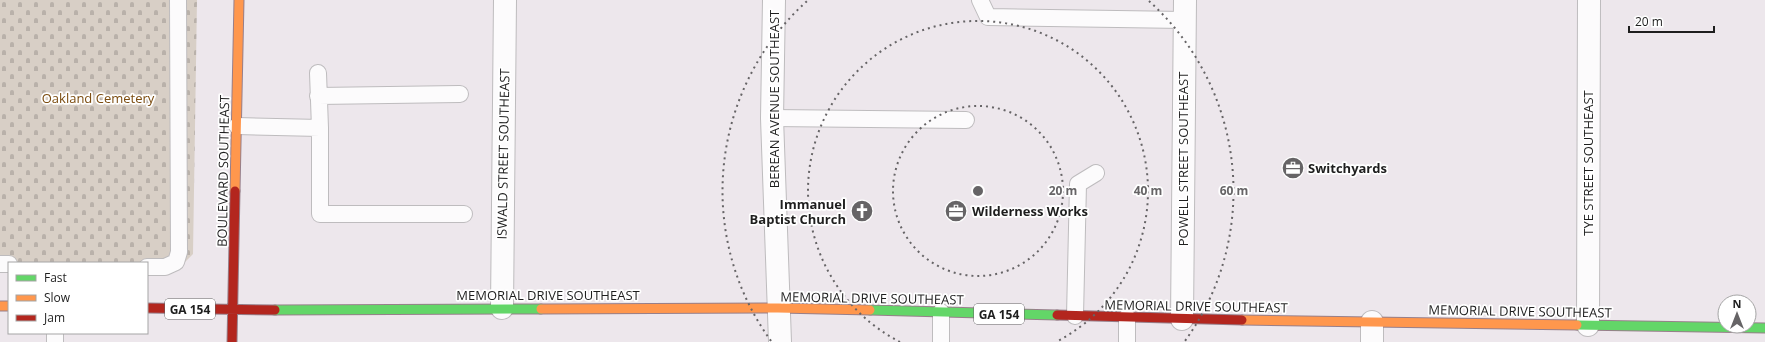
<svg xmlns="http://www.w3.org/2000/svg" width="1765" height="342" viewBox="0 0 1765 342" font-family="'Open Sans',sans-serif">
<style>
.cemetery{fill:url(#cemetery-stones)}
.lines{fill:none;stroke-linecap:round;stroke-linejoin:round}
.lane-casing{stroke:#bebcbe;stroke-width:18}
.street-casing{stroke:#bebcbe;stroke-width:24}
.fast-casing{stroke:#977f8a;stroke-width:11}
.slow-casing{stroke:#977f8a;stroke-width:11}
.jam-casing{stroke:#977f8a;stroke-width:11}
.lane{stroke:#fcfbfc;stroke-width:16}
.street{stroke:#fcfbfc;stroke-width:22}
.fast{stroke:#63d668;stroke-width:9}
.slow{stroke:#ff974d;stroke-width:9}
.jam{stroke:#b3261e;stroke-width:9}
.ring{fill:none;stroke:#666466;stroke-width:2;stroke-dasharray:2 4}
.labels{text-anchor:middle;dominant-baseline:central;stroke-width:3.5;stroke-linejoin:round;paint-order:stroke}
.shield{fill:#fff;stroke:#626262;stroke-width:1}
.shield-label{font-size:12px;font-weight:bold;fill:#1e1e1e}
.park-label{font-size:13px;fill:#7b4b0e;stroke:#fff}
.street-label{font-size:13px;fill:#1e1e1e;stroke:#fff}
.poi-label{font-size:13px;font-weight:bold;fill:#1e1e1e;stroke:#fff;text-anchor:start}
.centre{fill:#666466;stroke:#fff;stroke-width:2}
.ring-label{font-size:12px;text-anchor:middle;font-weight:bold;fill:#666466;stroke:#fff;stroke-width:3.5;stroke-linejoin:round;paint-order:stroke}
</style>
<defs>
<pattern id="cemetery-stones" width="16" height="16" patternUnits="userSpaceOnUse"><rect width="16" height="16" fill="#d8cfc6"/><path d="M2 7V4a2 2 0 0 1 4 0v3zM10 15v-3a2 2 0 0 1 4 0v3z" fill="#b9b1aa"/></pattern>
</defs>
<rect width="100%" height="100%" fill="#ede7ec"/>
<path class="cemetery" d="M0,0H197L193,254L179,268L147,263H9L0,269Z"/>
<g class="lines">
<g class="lane-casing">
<path id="lane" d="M980,0L988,17L1184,20
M318,96L460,94
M772,118L966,120
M237,126L320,128L318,73
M320,128V214H464
M0,264H9
M147,267H165L176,262L179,252L178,0
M1075,316L1078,184L1096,173
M55,333V342
M941,342V312
M1127,342V317"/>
</g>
<g class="street-casing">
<path id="street" d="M774,0L772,118L780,342
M502,308L505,0
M1182,319L1185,0
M1588,325L1589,0
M1372,342V322"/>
</g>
<g class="fast-casing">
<path id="fast" d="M275,310L541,309
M870,310L1057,315
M1577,325L1765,328"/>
</g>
<g class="slow-casing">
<path id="slow" d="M235,191L239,0
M0,306H9
M541,309L778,308L870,310
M1242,320L1577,325"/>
</g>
<g class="jam-casing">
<path id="jam" d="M147,308L275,310
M1057,315L1242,320
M232,342L235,191"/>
</g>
<use href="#lane" class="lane"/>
<use href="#street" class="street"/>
<use href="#fast" class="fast"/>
<use href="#slow" class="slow"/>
<use href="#jam" class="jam"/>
</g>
<g class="ring">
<circle cx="978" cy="191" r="85"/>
<path d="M900 342A170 170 0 1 1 1056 342"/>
<path d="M771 341A256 256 0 0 1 807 1M1149 1A256 256 0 0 1 1185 341"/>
</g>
<defs>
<g id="office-disc" transform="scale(1.15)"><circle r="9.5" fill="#666466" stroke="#fff"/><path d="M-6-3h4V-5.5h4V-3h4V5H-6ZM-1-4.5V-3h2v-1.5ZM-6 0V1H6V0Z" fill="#fff"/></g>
<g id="church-disc" transform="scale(1.15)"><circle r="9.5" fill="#666466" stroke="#fff"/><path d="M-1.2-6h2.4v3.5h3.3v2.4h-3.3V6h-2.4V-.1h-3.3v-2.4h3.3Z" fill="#fff"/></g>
</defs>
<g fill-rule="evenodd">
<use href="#office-disc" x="1293" y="168"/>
<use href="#church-disc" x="862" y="211"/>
<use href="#office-disc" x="956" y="211"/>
</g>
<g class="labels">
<g class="shield">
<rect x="165" y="299" width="50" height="20" rx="3"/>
<rect x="974" y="304" width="50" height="20" rx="3"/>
</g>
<g class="shield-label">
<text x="190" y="309">GA 154</text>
<text x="999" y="314">GA 154</text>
</g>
<g class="park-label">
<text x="98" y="98">Oakland Cemetery</text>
</g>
<g class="street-label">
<text transform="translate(774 99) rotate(-90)">BEREAN AVENUE SOUTHEAST</text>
<text transform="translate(503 154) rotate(-89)">ISWALD STREET SOUTHEAST</text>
<text transform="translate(1183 159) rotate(-90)">POWELL STREET SOUTHEAST</text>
<text transform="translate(1588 163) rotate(-90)">TYE STREET SOUTHEAST</text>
<text transform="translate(223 171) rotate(-89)">BOULEVARD SOUTHEAST</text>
<text x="548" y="295">MEMORIAL DRIVE SOUTHEAST</text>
<text transform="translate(872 298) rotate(1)">MEMORIAL DRIVE SOUTHEAST</text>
<text transform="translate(1196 306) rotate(1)">MEMORIAL DRIVE SOUTHEAST</text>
<text transform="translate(1520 311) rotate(1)">MEMORIAL DRIVE SOUTHEAST</text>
</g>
<g class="poi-label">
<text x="1308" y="168">Switchyards</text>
<text x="846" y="204" text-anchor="end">Immanuel<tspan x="846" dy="15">Baptist Church</tspan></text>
<text x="972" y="211">Wilderness Works</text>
</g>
</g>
<circle cx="978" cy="191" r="6" class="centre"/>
<g class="ring-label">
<text x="1063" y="195">20 m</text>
<text x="1148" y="195">40 m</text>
<text x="1234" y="195">60 m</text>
</g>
<rect x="8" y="262" width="140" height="72" fill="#ffffff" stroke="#a5a5a5"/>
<rect x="16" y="275" width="20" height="6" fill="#63d668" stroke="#a5a5a5"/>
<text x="44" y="282" font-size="12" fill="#1e1e1e">Fast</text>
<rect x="16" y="295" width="20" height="6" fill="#ff974d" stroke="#a5a5a5"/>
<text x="44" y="302" font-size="12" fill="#1e1e1e">Slow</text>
<rect x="16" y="315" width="20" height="6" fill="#b3261e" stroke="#a5a5a5"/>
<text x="44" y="322" font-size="12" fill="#1e1e1e">Jam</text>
<g transform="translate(1737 314)"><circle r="19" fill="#ffffff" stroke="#a5a5a5"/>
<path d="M0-3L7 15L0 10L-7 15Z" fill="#666466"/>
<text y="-6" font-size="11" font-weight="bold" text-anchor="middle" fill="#1e1e1e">N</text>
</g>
<path d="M1629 26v6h85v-6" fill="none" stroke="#1e1e1e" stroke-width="2"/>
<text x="1635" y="26" font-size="12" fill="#1e1e1e" stroke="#ffffff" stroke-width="3" paint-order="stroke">20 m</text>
</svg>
